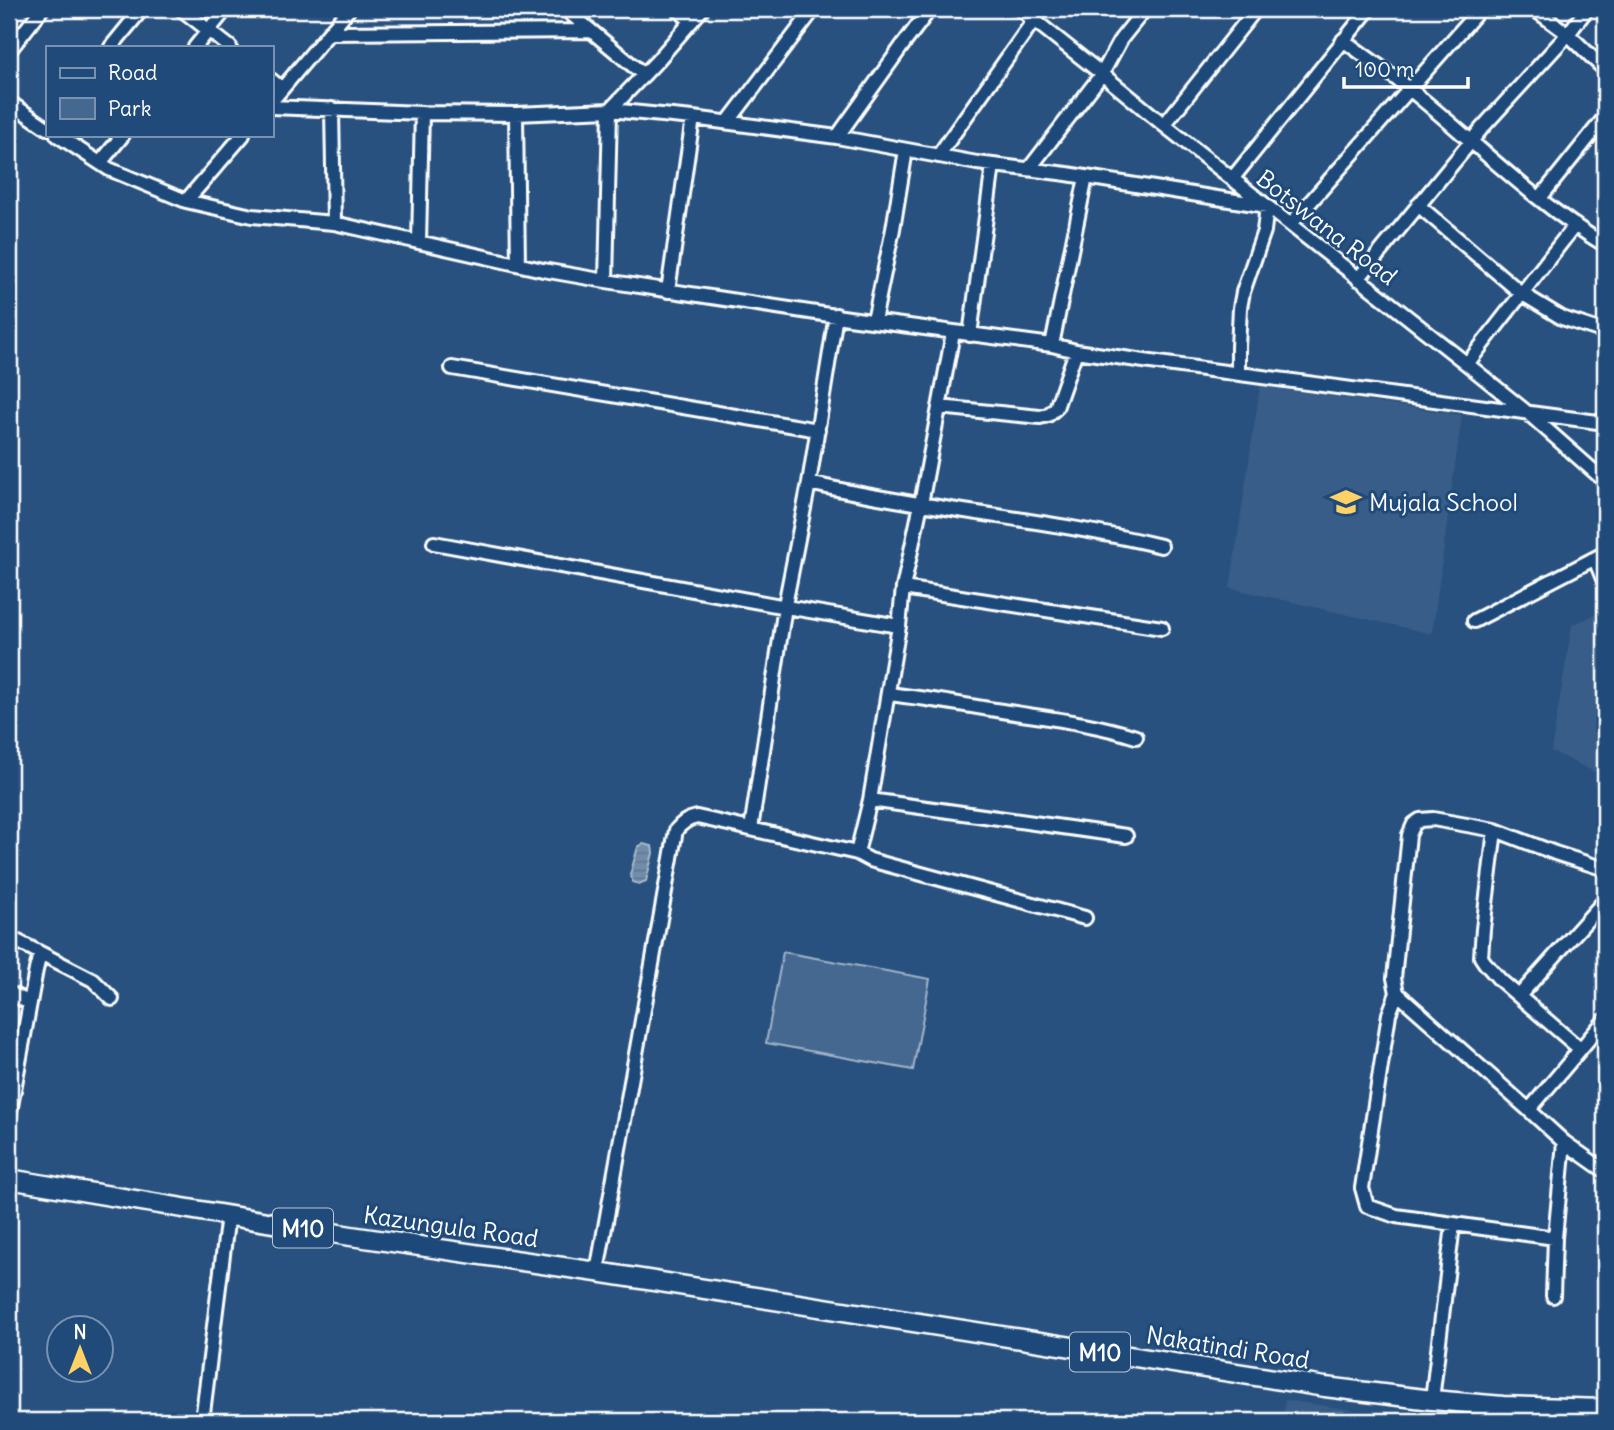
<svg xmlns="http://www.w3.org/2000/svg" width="1614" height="1430" viewBox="0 0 1614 1430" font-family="Delius,sans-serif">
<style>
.built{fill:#375d88}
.park{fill:#446890;stroke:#a2b4c8;stroke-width:2}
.water{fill:url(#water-rules);stroke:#aabbcd;stroke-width:2}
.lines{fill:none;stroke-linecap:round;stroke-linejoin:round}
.minor-casing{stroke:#fff;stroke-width:18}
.highway-casing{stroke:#fff;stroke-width:23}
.minor{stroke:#1f4a7a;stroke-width:12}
.highway{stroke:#1f4a7a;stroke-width:18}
.labels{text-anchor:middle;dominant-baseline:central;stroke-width:6;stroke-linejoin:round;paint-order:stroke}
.shield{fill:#1f4a7a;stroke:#bcc9d7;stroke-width:2}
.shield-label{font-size:23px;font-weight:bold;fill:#fff}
.street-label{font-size:24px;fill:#fff;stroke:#1f4a7a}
.poi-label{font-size:24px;fill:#fff;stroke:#1f4a7a;text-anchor:start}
</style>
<defs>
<pattern id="water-rules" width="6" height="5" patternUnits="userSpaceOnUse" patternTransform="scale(1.75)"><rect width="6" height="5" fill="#718dab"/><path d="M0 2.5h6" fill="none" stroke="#64768a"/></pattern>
</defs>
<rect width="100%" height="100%" fill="#28517f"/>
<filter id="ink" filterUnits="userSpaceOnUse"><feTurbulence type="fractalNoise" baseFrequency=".0143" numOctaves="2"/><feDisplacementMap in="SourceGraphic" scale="14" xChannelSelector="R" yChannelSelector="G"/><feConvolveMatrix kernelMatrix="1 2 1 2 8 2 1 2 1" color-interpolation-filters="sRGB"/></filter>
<g filter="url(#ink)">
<path class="built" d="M1260,386L1462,415L1432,634L1230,588Z
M1605,610V777L1551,751L1572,625Z
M1285,1400L1428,1421H1283Z"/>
<path class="park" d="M783,952L930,979L913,1070L766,1043Z"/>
<path class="water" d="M643,844L652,846L653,853L646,881L639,884L633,882L630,875L638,847Z"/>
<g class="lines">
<g class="minor-casing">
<path id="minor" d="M181,9L230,47
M565,9L644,75
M677,9L692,21
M1020,9L1102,74L1164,125L1467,364L1529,414L1605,481
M1534,9L1568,34L1605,70
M330,33L591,31
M1343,40C1366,57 1390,73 1412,91C1475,142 1535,203 1605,245
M111,47L142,9
M195,47L226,9
M9,51L42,9
M271,80L282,89
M9,102L47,128
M271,102L349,9
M271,107L422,113L516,114L610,110L693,118L837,137L977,163L1067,174L1267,206L1264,231L1243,292L1240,308L1238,347V373
M332,109L334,223
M516,114L518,264
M728,122L814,9
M1164,125L1256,9
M57,135L109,169L186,201L252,216L334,223L543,270L606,281L849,318L1052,345L1076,351L1151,362L1605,423
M837,137L902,46L930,9
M938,156L1034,20
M100,163L123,135
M1029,169L1102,74L1121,39L1145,9
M1232,179L1369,9
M1540,198L1605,117
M186,201L243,135
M1418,205L1521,293L1562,318L1605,332
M1291,224L1480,9
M419,242L422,113
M1358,279L1482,128L1568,34L1587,9
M606,281L610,110L657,61L702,9
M668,291L693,118
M874,321L893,229L906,150
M970,335L993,165
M1052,345L1086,177
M1467,364L1575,225
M452,368L818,430
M939,407L1040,417L1048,415L1056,408L1076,351
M809,483C925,510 1045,518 1161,546
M434,543L786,607L899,626
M1595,559L1605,584
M903,588L1162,628
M1474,621L1605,553
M888,694C926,698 964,705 1002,711C1046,718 1093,723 1136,737
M870,800L1126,836
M751,829L786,600L809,483L836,315
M1495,830L1483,929L1481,957L1485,963L1500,980L1580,1049
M857,853L870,800L899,626L903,588L921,504L953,333
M9,937L93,980L112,999
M9,993L30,1003
M1397,993L1389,1014L1362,1188L1367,1206L1396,1216L1555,1238
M1519,996L1605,900
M1605,1020L1529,1110L1564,1142L1605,1171
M1529,1110L1397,993L1394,978L1409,835L1414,824L1420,820L1433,819L1495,830L1555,853L1605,869
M9,1117L36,970L40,954
M597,1272L676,830C682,823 687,819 697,817L857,853L870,860L892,866L1085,918
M1553,1296L1555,1238L1564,1142
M1432,1400L1453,1225
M202,1421L228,1215"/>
</g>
<g class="highway-casing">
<path id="highway" d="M9,1179L351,1236L597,1272L1325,1387L1432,1400L1503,1406L1605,1409"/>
</g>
<use href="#minor" class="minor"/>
<use href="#highway" class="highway"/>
</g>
</g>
<defs>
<g id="school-bare" transform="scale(2.415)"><path d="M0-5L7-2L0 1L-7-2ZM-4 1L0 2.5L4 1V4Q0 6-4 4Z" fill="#ffd166" stroke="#1f4a7a" stroke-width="2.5" paint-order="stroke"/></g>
</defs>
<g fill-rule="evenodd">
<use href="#school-bare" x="1346" y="502"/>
</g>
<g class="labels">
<g class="shield">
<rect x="273" y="1208.5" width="60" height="39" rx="5"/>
<rect x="1070" y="1332.5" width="60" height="39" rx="5"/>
</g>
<g class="shield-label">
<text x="303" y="1228">M10</text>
<text x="1100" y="1352">M10</text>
</g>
<g class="street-label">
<text transform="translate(1327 227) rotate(38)">Botswana Road</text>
<text transform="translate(451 1226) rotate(8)">Kazungula Road</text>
<text transform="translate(1228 1347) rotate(9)">Nakatindi Road</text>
</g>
<g class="poi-label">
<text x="1369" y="502">Mujala School</text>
</g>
</g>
<rect width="1614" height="1430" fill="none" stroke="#1f4a7a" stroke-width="35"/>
<rect x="18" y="18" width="1579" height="1395" fill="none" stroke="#fff" stroke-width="2.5" filter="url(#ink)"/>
<rect x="46" y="46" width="228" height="91" fill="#1f4a7a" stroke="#7992af" stroke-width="2"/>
<rect x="60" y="68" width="35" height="10" fill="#1f4a7a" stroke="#7992af" stroke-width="2"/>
<text x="108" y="80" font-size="21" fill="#ffffff">Road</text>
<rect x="60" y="98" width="35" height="21" fill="#446890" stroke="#7992af" stroke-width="2"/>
<text x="108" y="116" font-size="21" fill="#ffffff">Park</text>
<g transform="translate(80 1349)"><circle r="33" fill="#1f4a7a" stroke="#7992af" stroke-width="2"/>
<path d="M0-5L12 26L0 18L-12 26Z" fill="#ffd166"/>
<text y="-10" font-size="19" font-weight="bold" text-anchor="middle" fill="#ffffff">N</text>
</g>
<path d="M1344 77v10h124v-10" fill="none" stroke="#ffffff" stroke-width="3.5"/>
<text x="1355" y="77" font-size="21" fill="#ffffff" stroke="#1f4a7a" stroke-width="5" paint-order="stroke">100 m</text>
</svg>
